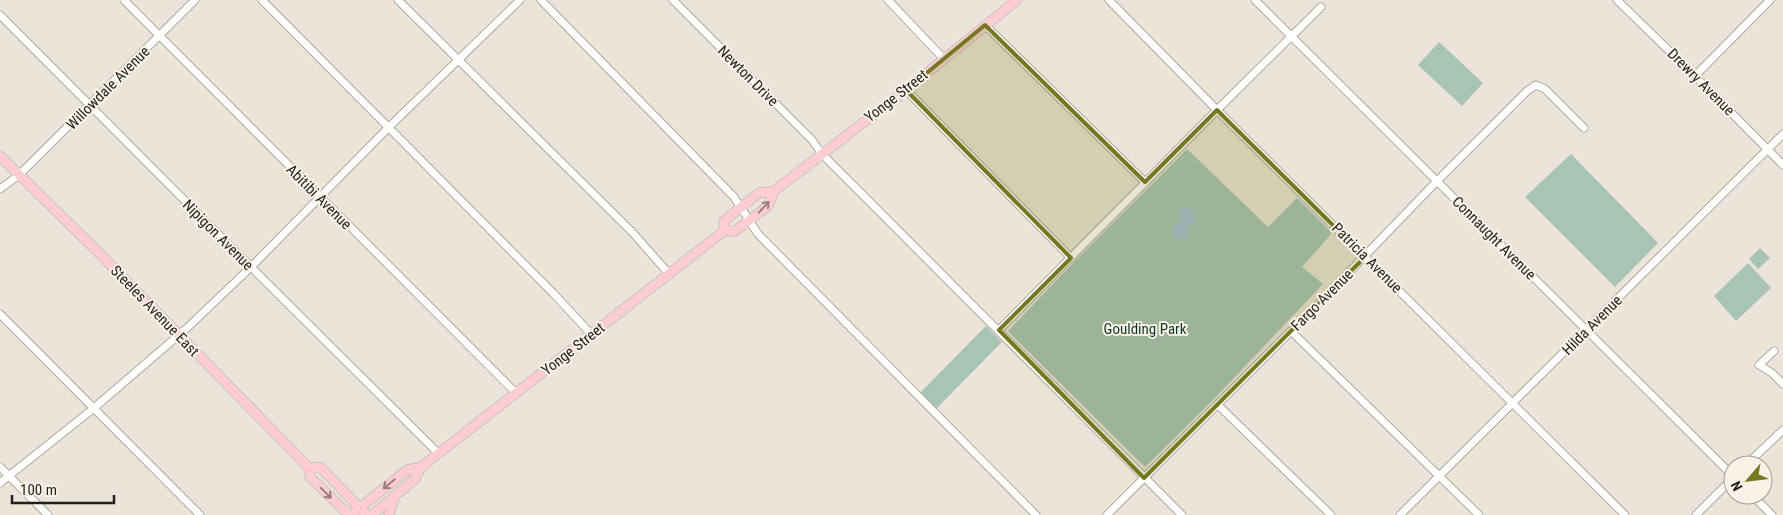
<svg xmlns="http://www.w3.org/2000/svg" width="1783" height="515" viewBox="0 0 1783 515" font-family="'Roboto Condensed',sans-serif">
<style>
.green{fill:#a7c4b6}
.water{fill:#a7c1d8}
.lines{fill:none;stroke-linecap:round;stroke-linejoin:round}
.minor-casing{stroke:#afa79c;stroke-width:9}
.major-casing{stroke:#c5c4c3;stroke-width:11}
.minor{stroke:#fff;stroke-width:7}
.major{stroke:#fdcdd1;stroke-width:9}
.oneway{stroke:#9a7e7f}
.marked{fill:#747820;fill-opacity:0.2;stroke:#747820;stroke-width:4;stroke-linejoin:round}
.labels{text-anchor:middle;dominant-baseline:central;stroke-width:4;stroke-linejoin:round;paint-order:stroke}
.street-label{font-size:15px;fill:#211e1a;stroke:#faf2e6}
.park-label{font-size:15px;fill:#093828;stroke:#faf2e6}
</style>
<rect width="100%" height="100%" fill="#ede4d9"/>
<path class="green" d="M1439,42L1483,83L1462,106L1418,65Z
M1187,149L1268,227L1297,198L1332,233L1302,267L1323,284L1211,402L1145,467L1008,331L1074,262Z
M1571,154L1658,243L1615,287L1525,197Z
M1760,248L1770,258L1758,269L1749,259Z
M1748,263L1771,288L1736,321L1714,296Z
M986,326L1002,342L936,409L920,393Z"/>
<path class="water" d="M1185,206L1191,210L1196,220L1188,227L1186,239L1176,237L1172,230L1173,227L1180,222V211Z"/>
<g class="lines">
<g class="minor-casing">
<path id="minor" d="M124,0L516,393
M262,0L554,294L592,335
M398,0L633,233L670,275
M541,0L734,197L758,234L1036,515
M673,0L812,140L822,154L1182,515
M888,0L943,58
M1109,0L1217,110L1625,515
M1255,0L1733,476
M1617,0L1695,76L1783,165
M0,15L251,267L438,453
M985,25L1145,182
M1695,76L1770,0
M906,90L1071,258
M0,189L19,175L195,0
M0,314L200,515
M999,330L1217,110L1321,7
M1291,331L1479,515
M1774,351L1759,365L1772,373L1783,384
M1218,405L1331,515
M1746,465L1783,430
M0,467L48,515
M0,483L94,408L187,328L251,267L388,128L520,0
M1752,495L1772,515
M1107,515L1326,296L1437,181L1527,91L1536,85L1545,89L1584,128
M1400,515L1783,134
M1696,515L1733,478"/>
</g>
<g class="major-casing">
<path id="major" d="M0,156L99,253L309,468L310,477L349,515
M724,231V221L759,193L774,191
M309,468L320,467L367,515
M351,515L407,470L421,467
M372,515L415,479L421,467L724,231H735L768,206L774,191L906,90L1017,0
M389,515L394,499"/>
</g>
<use href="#minor" class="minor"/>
<use href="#major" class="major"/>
</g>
<defs><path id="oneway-shaft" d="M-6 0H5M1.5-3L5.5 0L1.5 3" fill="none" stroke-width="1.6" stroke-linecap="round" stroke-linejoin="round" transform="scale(1.25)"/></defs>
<g class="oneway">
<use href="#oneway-shaft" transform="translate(764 207) rotate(-47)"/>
<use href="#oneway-shaft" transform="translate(389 484) rotate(141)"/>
<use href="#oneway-shaft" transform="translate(326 493) rotate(45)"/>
</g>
<path class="marked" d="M985,25L1145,182L1217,110L1365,257L1144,478L999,330L1071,258L906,90Z"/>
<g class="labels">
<g class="street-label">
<text transform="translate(748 76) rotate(45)">Newton Drive</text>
<text transform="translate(1701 82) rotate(45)">Drewry Avenue</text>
<text transform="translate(108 88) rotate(-45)">Willowdale Avenue</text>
<text transform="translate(896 96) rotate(-38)">Yonge Street</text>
<text transform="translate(319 197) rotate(45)">Abitibi Avenue</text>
<text transform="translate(218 235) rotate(45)">Nipigon Avenue</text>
<text transform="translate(1494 238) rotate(45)">Connaught Avenue</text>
<text transform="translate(1367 258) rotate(45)">Patricia Avenue</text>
<text transform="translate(1322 300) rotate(-45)">Fargo Avenue</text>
<text transform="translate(155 311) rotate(46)">Steeles Avenue East</text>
<text transform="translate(1592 325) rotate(-45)">Hilda Avenue</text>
<text transform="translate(573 349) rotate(-38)">Yonge Street</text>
</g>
<g class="park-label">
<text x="1145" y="329">Goulding Park</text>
</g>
</g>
<g transform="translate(1748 480) rotate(242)"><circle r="24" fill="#faf2e6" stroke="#a39d94"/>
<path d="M0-4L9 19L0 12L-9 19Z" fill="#747820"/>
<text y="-8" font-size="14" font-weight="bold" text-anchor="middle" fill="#211e1a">N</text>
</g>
<path d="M12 495v8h102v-8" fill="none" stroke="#211e1a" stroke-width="2.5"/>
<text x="20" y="495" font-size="15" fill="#211e1a" stroke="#faf2e6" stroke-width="4" paint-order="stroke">100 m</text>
</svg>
